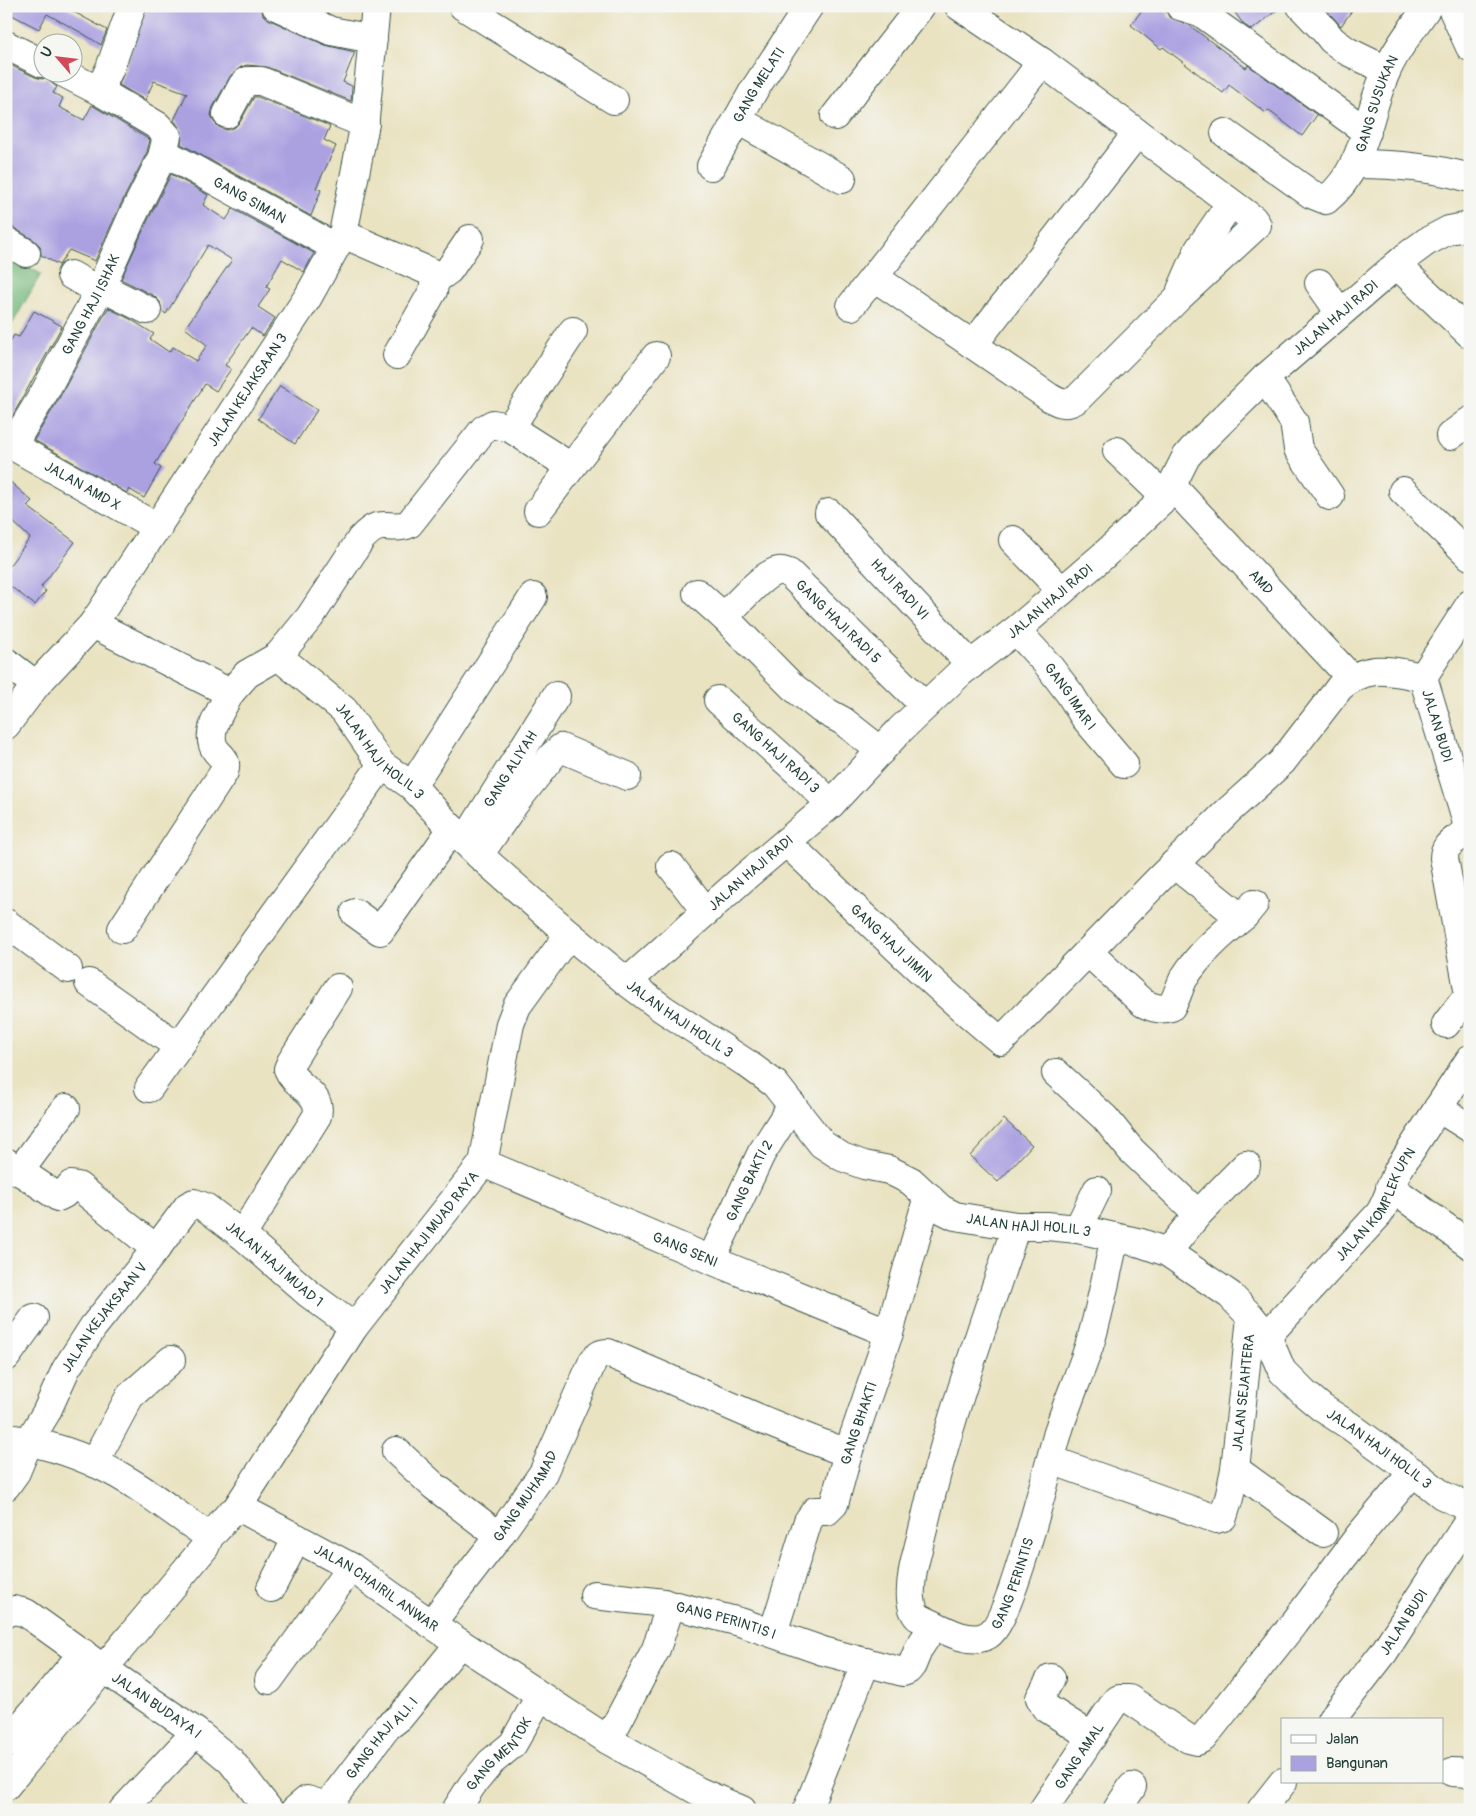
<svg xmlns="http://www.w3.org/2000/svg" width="1476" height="1816" viewBox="0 0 1476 1816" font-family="Pangolin,sans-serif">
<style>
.forest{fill:#77b97d;stroke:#4b7b58}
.building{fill:#aba1e1}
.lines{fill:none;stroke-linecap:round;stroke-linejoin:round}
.minor-casing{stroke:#3d5649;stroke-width:30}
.minor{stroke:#fff;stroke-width:28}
.labels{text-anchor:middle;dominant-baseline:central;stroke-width:5;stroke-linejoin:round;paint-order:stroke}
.street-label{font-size:14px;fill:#1f3d34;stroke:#f6f6f2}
</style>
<rect width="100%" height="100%" fill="#f6f6f2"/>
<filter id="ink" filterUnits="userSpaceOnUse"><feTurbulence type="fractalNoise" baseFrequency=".02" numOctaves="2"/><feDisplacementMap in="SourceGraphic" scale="10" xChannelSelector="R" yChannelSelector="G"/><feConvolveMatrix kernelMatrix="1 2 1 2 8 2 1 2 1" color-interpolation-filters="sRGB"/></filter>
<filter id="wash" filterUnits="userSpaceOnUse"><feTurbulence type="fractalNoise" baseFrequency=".0096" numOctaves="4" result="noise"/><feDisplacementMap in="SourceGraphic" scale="20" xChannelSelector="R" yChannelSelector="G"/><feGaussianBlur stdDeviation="1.12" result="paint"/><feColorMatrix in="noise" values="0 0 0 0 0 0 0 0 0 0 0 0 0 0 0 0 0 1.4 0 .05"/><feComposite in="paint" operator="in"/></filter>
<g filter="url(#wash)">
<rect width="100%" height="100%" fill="#eae3c2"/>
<path class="forest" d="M15,259L41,274L6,335V275Z"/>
<g id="blocks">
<path class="building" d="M6,6H63L107,30L101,45L82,33L47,14L39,29L6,12Z
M147,6H261L263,15L270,20L325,45L355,52L343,82L352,86L351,101L267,67L247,65L241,67L231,75L213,107L211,115L214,122L219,127L227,130L235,127L240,122L254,97H258L330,126L324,140L336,146L316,188L321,190L311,216L181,144L182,132L174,120L187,93L154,81L145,100L119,85Z
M1145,6H1164L1169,17L1189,25L1246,68L1248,65L1317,115L1302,136L1268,110L1266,113L1229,85L1223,93L1163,47L1161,49L1131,25Z
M1230,6H1282L1252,30L1244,25Z
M1323,6H1355L1341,26Z
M6,63L35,77L42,79L48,77L49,81L57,87L53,93L63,98L59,107L84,120L92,105L150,140L147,152L118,210L95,261L69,250L59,265L41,255L40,246L34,240L14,228L6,225Z
M171,174L208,195L203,205L226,220L233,209L314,253L304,272L282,259L266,287L270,289L258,307L275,318L263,336L251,328L225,365L231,369L216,391L205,384L155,464L161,468L144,498L129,489L127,493L34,440L57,402L108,308L130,319L154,334L150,339L169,352L173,347L196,361L207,345L185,328L232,260L208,245L166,314L162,311L160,302L154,296L121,279L146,224Z
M34,311L62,326L12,417L6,414V349L14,335L19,337Z
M280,386L317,410L295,444L258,419Z
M6,478L32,501L27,506L75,542L41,587L46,591L35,605L6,583V570L30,538L6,515Z
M1004,1119L1032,1145L998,1182L970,1156Z"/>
</g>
</g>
<g filter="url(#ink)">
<use href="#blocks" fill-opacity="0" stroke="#3d5649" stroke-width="1"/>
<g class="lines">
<g class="minor-casing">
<g id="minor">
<path d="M276,6L331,31L373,39"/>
<path d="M463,6L614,100"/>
<path d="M959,6L1042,62"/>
<path d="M1180,6L1200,12L1367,132"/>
<path d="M1301,6L1325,31L1332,40L1347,51L1386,70"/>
<path d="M1451,6L1470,47"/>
<path d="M6,45L42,63"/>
<path d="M99,91L110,68L132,6"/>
<path d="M227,114L242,86L247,81H261L365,124"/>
<path d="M835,116L921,6"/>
<path d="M738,120L842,179"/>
<path id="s1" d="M1225,133L1311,194L1326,200C1367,167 1366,114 1387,70C1397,47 1414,27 1428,6"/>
<path id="s2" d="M162,157L167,156L174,158L335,247"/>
<path d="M1355,164C1394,164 1432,167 1470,178"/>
<path id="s3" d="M711,166L754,90L809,6"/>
<path d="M343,234L433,273L435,280L433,291L397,355"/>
<path d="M6,241L26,253"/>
<path d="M1397,265L1470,334"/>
<path d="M71,275L99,291"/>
<path d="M435,280L449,270L470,239"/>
<path d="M1319,283L1340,313"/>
<path d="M101,287L147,310"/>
<path d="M1181,290L1199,249L1230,204"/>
<path d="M851,306L1042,62L1253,219L1257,225L1178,298L1078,398C1068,406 1060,404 1049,397L874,277"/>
<path d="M973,345L1137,133"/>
<path d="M1265,378L1294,422L1298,449L1330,496"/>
<path d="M510,428L573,331"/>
<path d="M1450,436L1470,421"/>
<path id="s4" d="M6,442L158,528"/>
<path id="s5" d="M12,446L43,395L101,287L132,217L162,157L167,136L158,126L99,91L62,72"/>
<path d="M1117,451L1165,497"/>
<path id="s6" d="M571,467L510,428L493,424L484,429L409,524C388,533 383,515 361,539L310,617L278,656L344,710L382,765L412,786L452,829L479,855L569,934L627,982L663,1009L746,1063L775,1084L822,1144L842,1157L864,1165L889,1170L911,1181L941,1209L955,1216L1016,1226H1047L1078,1229L1141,1243L1167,1252L1230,1295L1251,1317L1267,1336L1282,1371L1304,1393L1322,1408L1350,1426L1413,1472L1442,1495L1470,1508"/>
<path id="s7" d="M1172,486L1351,678"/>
<path d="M1403,491L1470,556"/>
<path d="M538,511L656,356"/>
<path id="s8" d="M829,513L971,665"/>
<path d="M1013,540L1062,591"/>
<path d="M697,593L724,617L793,687L821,709L843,721L881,751"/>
<path id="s9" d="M724,617C735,606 764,573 778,571C782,570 785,572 789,573L925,706"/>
<path d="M93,624L230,693L247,674L278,656"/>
<path id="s10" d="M1016,630L1048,665L1070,694L1085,718L1124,764"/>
<path d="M6,662L36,685"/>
<path id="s11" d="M1423,677L1467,823C1466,841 1444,838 1444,858L1470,1000"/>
<path d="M1423,677L1470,604"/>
<path id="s12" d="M718,700L806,779L831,804"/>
<path id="s13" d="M6,725L36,685L93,624L308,297L343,234L364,128L376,6"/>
<path d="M412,786L533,597"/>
<path id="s14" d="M465,841L556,696"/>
<path id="s15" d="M786,842C857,909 925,979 1001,1041L1158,880L1227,812L1282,762L1340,687C1369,663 1389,671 1423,677"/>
<path d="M479,855L515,803L553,755L561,748L627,776"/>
<path d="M1174,864L1236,914L1244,916L1254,904"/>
<path d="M671,866L706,912"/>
<path d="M355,913L380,931L452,829"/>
<path d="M6,923L68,969"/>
<path d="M122,929L224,772C229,756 217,757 213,745C207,728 223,708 230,693"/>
<path d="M1088,952L1143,1003C1153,1008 1160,1010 1171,1007C1177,998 1179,987 1184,978C1200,953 1221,935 1244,916"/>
<path id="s16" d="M627,982L747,875L831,804L900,730L961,672L1016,630L1103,556L1161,502L1170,489L1186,457L1192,450L1265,378L1407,256L1426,242L1449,230L1470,226"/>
<path d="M89,983L179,1047"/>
<path d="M1446,1024L1470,993"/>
<path d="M1056,1073L1105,1118L1131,1150L1198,1214"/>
<path d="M149,1088L382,765"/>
<path d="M1438,1108L1470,1128"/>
<path d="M6,1162L58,1197L64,1194L71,1185L78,1186L156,1249"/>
<path id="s17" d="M483,1163L711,1260L889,1333"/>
<path d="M19,1172L66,1108"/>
<path d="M1390,1187L1470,1245"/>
<path id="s18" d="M1016,1226C984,1325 947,1423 924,1525C919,1548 909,1575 911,1599C912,1606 913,1612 918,1617C936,1625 968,1647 988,1635C1011,1622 1049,1462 1059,1429C1068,1399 1082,1370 1091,1340C1101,1306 1107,1271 1115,1237"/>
<path d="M1078,1229L1097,1190"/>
<path d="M242,1235L317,1116C323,1093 295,1087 288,1069L291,1062L338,988"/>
<path d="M1167,1252L1198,1214L1246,1165"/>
<path id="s19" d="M711,1260L761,1154L792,1105"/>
<path id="s20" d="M1267,1336L1379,1214C1388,1201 1391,1185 1398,1170L1470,1059"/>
<path d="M6,1357L34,1318"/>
<path d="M6,1438C39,1442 72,1452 101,1466C137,1483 169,1509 201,1531L210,1535"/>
<path d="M396,1451L434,1486L499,1536"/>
<path id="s21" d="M1051,1460L1216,1519L1223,1517L1229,1498L1235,1469L1251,1317"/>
<path d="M94,1463L130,1396L171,1360"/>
<path d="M1235,1469L1323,1533"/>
<path id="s22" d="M6,1486L16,1472L29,1441L46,1413L66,1369L93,1327L156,1249L188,1206L194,1203L205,1207L242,1235L309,1294L354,1327"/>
<path id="s23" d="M237,1508L354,1327L483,1163L510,1024L517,1006L569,934"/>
<path id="s24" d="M210,1535C224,1527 226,1507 244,1510L351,1567L431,1624L608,1740L698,1791L742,1810"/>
<path d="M271,1588L297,1538"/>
<path id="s25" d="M594,1595L664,1603L672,1606H677L740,1622L823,1651L903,1672L908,1670L912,1665L919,1648L934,1625"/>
<path id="s26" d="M6,1613L14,1610L26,1613L104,1669L196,1732L231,1761L269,1810"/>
<path id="s27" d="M431,1624L499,1536L543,1473L593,1361C598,1355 601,1353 608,1353C689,1386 767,1425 848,1453"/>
<path id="s28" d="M773,1633L808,1521L815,1511H827L834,1504L848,1453L889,1333L928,1196"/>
<path d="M1051,1678L1040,1698L1045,1707L1092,1737"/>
<path d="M269,1680L351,1567"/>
<path id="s29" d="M1331,1720L1384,1652L1470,1519"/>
<path d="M608,1740L656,1649L669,1610L672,1606"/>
<path d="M6,1744L83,1653"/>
<path d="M1452,1772L1470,1773"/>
<path d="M6,1786C71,1706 139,1627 205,1547L210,1535"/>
<path d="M123,1810L196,1732"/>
<path id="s30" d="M295,1810L307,1800L327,1806L387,1727L400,1717L460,1643"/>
<path id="s31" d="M456,1810L472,1785L491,1762L513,1744L540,1696"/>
<path d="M807,1810L866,1662"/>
<path id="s32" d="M1043,1810L1115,1702L1119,1699H1129L1189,1739L1197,1741L1203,1738L1295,1622L1359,1536L1413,1472"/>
<path d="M1117,1810L1132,1787"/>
<path d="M1261,1810L1283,1782"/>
</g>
</g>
<use href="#minor" class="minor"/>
</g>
</g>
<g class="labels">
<g class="street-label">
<text stroke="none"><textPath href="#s3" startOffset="94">GANG MELATI</textPath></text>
<text stroke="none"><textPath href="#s1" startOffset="232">GANG SUSUKAN</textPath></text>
<text stroke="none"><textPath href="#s2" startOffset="99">GANG SIMAN</textPath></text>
<text stroke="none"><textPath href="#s5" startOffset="162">GANG HAJI ISHAK</textPath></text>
<text stroke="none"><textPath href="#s16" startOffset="975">JALAN HAJI RADI</textPath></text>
<text stroke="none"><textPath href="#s13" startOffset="414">JALAN KEJAKSAAN 3</textPath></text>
<text stroke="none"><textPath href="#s4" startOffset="88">JALAN AMD X</textPath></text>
<text stroke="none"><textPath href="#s7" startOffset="131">AMD</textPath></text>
<text stroke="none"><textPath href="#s8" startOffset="104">HAJI RADI VI</textPath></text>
<text stroke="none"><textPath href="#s16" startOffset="570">JALAN HAJI RADI</textPath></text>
<text stroke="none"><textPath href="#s9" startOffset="152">GANG HAJI RADI 5</textPath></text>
<text stroke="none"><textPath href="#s10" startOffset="86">GANG IMAR I</textPath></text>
<text stroke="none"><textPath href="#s11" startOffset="51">JALAN BUDI</textPath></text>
<text stroke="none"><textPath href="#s6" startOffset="558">JALAN HAJI HOLIL 3</textPath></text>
<text stroke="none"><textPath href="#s12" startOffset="78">GANG HAJI RADI 3</textPath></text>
<text stroke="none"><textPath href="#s14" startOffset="85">GANG ALIYAH</textPath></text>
<text stroke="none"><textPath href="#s16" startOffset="165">JALAN HAJI RADI</textPath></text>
<text stroke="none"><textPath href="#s15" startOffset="146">GANG HAJI JIMIN</textPath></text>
<text stroke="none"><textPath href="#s6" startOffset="962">JALAN HAJI HOLIL 3</textPath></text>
<text stroke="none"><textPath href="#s19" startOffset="88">GANG BAKTI 2</textPath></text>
<text stroke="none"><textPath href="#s20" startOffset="172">JALAN KOMPLEK UPN</textPath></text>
<text stroke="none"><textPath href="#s6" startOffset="1382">JALAN HAJI HOLIL 3</textPath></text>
<text stroke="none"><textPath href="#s23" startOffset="336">JALAN HAJI MUAD RAYA</textPath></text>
<text stroke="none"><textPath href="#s17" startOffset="220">GANG SENI</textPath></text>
<text stroke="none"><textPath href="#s22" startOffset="444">JALAN HAJI MUAD 1</textPath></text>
<text stroke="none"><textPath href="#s22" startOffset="196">JALAN KEJAKSAAN V</textPath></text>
<text stroke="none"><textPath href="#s21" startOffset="309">JALAN SEJAHTERA</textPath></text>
<text stroke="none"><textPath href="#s28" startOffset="236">GANG BHAKTI</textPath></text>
<text stroke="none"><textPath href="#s6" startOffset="1818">JALAN HAJI HOLIL 3</textPath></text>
<text stroke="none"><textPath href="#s27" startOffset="159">GANG MUHAMAD</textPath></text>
<text stroke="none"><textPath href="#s18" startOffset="541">GANG PERINTIS</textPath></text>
<text stroke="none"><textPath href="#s24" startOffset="198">JALAN CHAIRIL ANWAR</textPath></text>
<text stroke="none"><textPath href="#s29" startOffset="122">JALAN BUDI</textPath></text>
<text stroke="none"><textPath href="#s25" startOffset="135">GANG PERINTIS I</textPath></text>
<text stroke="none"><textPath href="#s26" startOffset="181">JALAN BUDAYA I</textPath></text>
<text stroke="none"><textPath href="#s30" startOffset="124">GANG HAJI ALI. I</textPath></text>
<text stroke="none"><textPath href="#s31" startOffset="71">GANG MENTOK</textPath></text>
<text stroke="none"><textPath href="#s32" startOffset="65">GANG AMAL</textPath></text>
</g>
</g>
<rect width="1476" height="1816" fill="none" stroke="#f6f6f2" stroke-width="25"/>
<rect x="1281" y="1718" width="162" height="65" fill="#f6f6f2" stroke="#a0aca6"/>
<rect x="1291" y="1735" width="25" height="8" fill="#ffffff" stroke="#a0aca6"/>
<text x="1326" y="1744" font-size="15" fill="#1f3d34">Jalan</text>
<rect x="1291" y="1756" width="25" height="15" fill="#aba1e1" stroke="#a0aca6"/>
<text x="1326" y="1768" font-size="15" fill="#1f3d34">Bangunan</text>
<g transform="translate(58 58) rotate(298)"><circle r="24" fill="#f6f6f2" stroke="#a0aca6"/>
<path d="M0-4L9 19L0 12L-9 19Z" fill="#d1495b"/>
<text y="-8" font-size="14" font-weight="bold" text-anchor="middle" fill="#1f3d34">U</text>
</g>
</svg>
